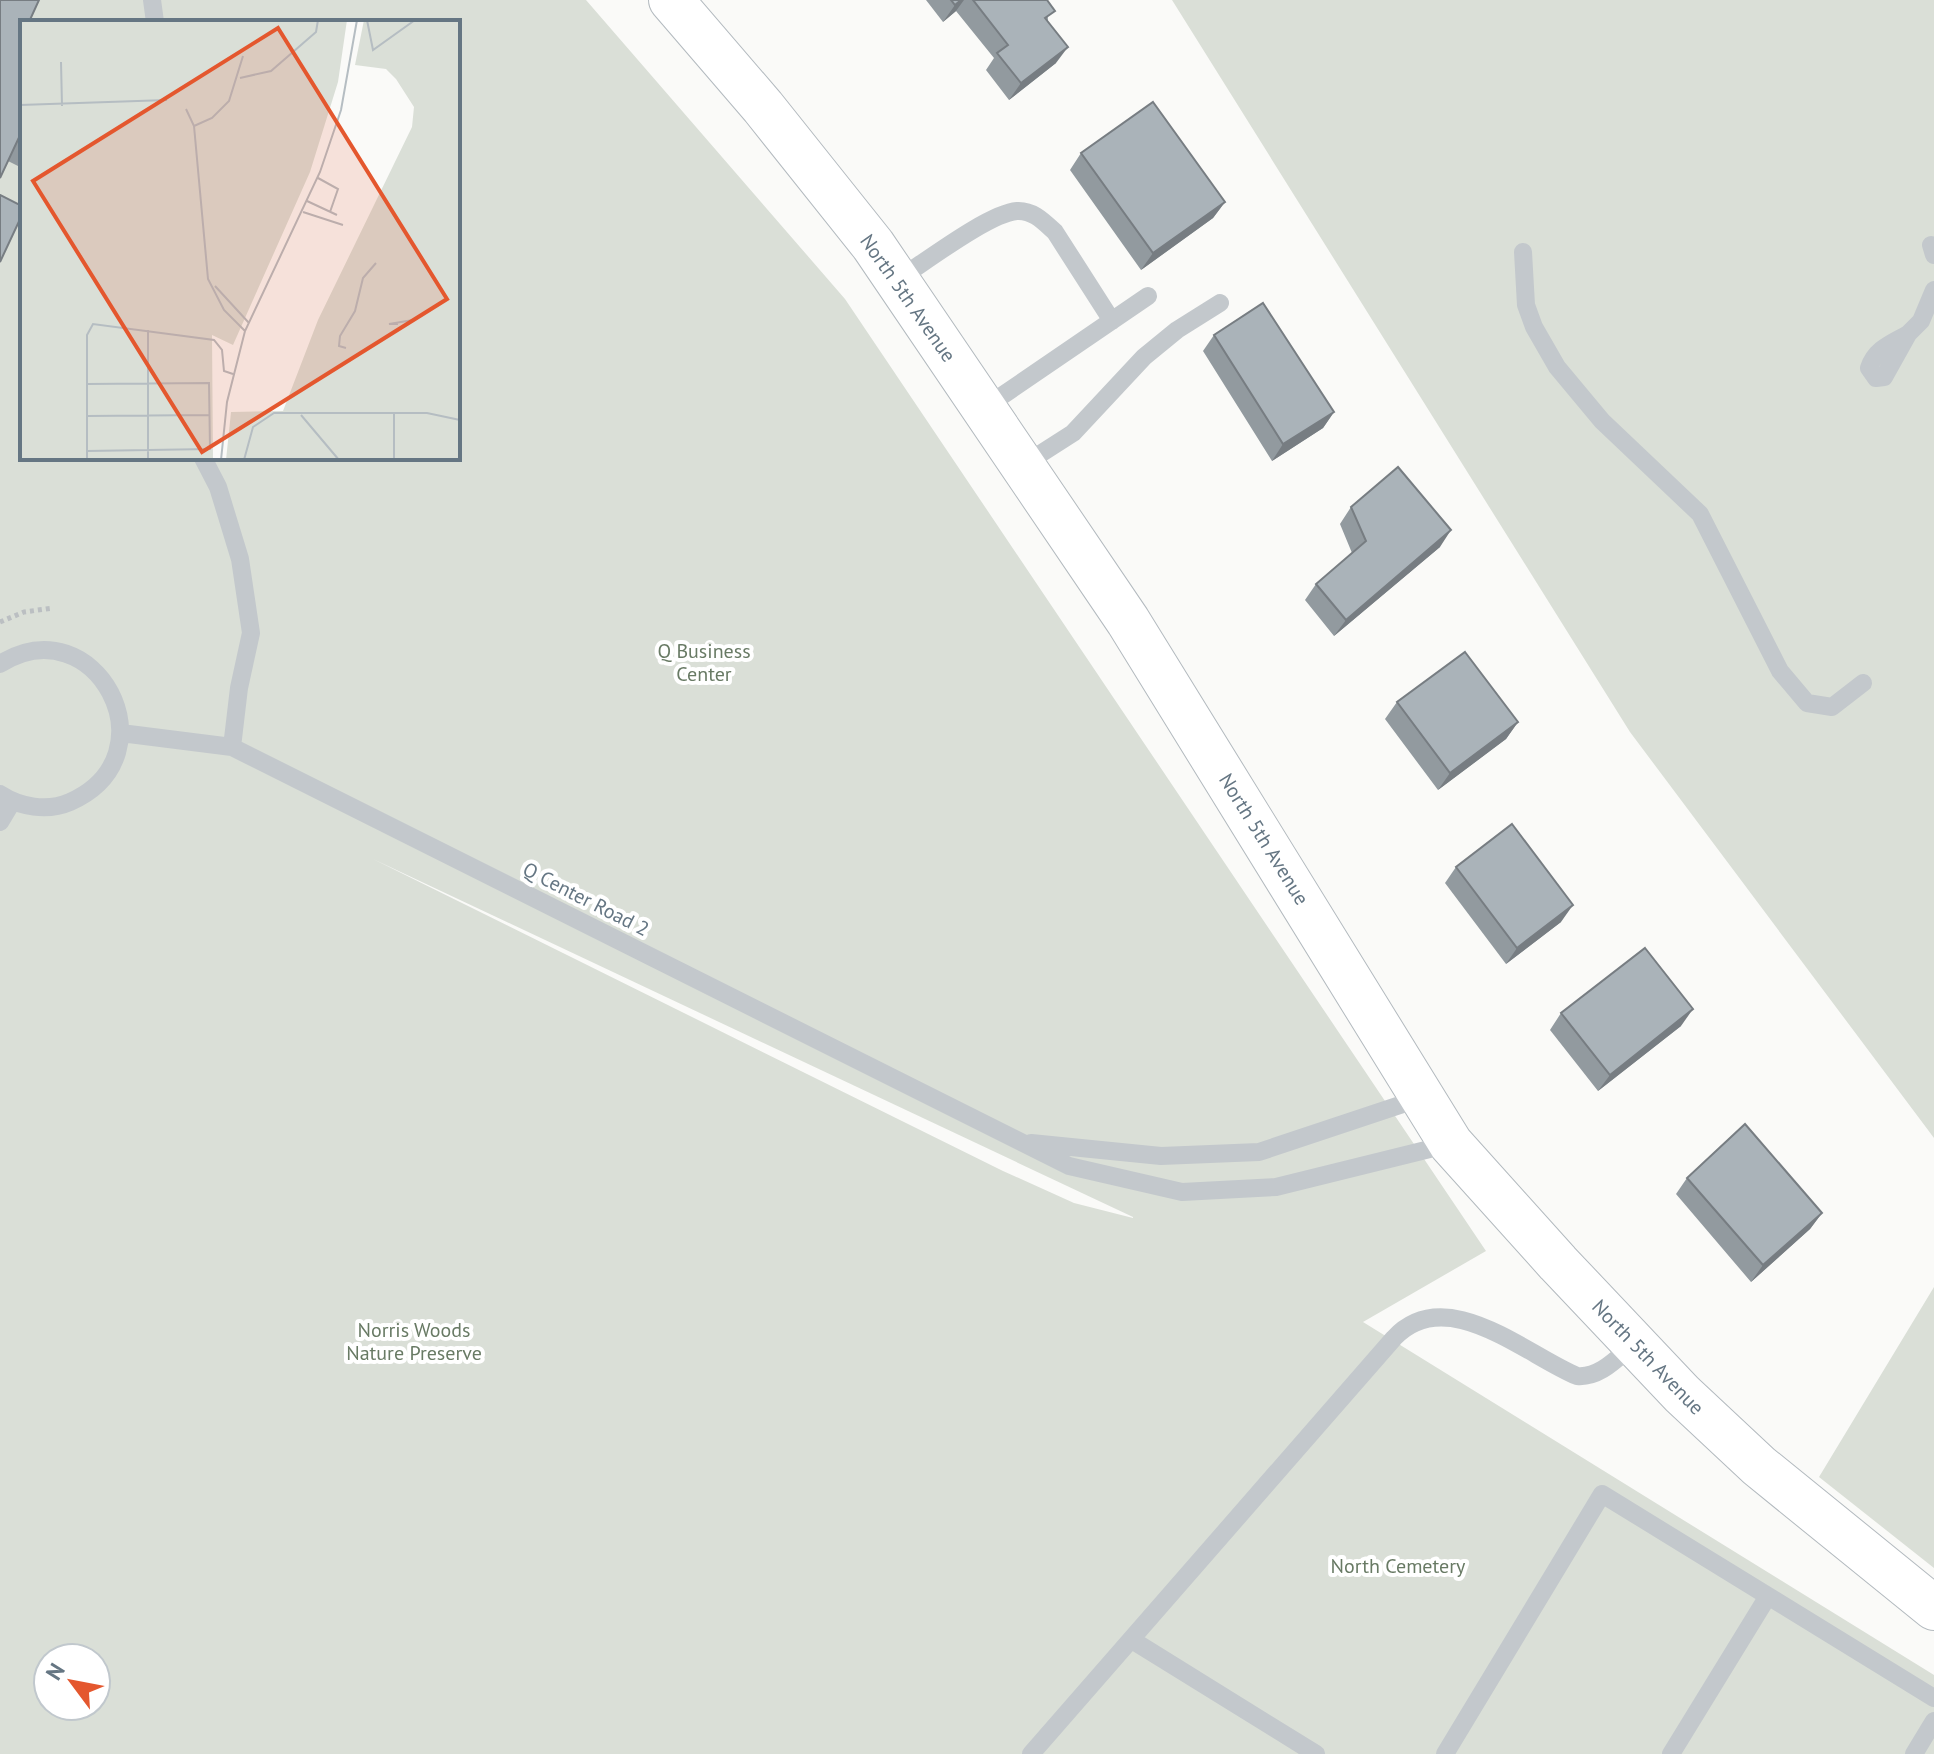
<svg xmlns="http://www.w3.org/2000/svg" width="1934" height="1754" viewBox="0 0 1934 1754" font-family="'PT Sans',sans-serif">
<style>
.green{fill:#dadfd7;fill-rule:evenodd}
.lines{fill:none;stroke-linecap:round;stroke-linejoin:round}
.secondary-casing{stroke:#b3babf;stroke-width:46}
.path{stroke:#bbbfc2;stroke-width:5;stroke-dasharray:4 4;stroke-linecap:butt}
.lane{stroke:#c3c8cc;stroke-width:18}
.secondary{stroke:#fff;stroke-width:44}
.wall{fill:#929a9f}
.shaded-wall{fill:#777d82}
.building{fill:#aab3b9;stroke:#777d82;stroke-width:2}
.labels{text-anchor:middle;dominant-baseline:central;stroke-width:8;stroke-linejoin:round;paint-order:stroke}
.street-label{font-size:20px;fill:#657683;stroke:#fff}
.park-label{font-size:20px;fill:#687a64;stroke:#fff}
.inset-road{fill:none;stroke:#b5bdc2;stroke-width:2}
.view{fill:#e4572e;fill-opacity:0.15;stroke:#e4572e;stroke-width:4}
.inset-edge{fill:none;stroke:#657683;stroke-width:4}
</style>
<rect width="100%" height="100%" fill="#fafaf8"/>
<path class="green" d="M0,0H586L845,299L1486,1251L1363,1322L1934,1675V1754H0ZM22,22H458V458H22ZM373,859L1133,1217V1218L1074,1203L1003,1171ZM48,1658H96V1706H48Z
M1172,0H1934V1138L1630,732Z
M1934,1287V1568L1819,1477Z"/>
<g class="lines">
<g class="secondary-casing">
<path id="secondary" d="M671,0L763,107L873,245L1128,621L1451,1144L1558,1263L1682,1394L1759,1466L1934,1608"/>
</g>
<path class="path" d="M0,622L24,612L53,608"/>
<path class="lane" d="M152,0L155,22
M1931,245L1934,255
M1523,252L1526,305L1534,327L1557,367L1602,421L1700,514L1780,671L1807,703L1832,707L1863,683
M897,280C924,263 989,213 1017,211C1033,210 1044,222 1055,232L1112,321
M1908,334C1892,343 1875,349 1869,368L1876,378L1884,377L1908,334L1921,321L1934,290
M984,408L1148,296
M203,458L218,487L240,559L251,633L239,688L232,747
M1023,465L1073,433L1144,357L1177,330L1220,303
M0,664C95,604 176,755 70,802C47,812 20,807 0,794
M121,733L232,747L1069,1166L1182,1192L1276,1187L1450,1144
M0,822L12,802
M1031,1143L1161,1156L1259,1152L1421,1098
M1132,1640L1316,1754
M1031,1754L1394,1338C1446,1282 1526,1355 1577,1376C1600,1378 1617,1358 1634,1344
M1445,1754L1602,1494L1934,1698
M1671,1754L1768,1596
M1914,1754L1934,1721"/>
<use href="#secondary" class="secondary"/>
</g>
<path class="wall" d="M926,0H1047L1048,21L1056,63L1009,100L986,70L994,58L956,11L943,22Z
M22,22V168L8,161Z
M1081,153L1225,202L1213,218L1141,270L1070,170Z
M1214,335L1334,412L1323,428L1272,461L1203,351Z
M1351,507L1440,547L1334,636L1305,600L1316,584L1352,553L1340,524Z
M1397,702L1518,722L1506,739L1438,790L1385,719Z
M1456,867L1561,922L1506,964L1445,883Z
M1561,1013L1681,1026L1598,1091L1550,1030Z
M1687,1178L1822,1213L1810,1229L1751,1282L1676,1194Z"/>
<path class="shaded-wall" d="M961,0H964L956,11L943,22L955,5Z
M1068,47L1056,63L1009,100L1021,83Z
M1225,202L1213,218L1141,270L1153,253Z
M1334,412L1323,428L1272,461L1283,444Z
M1451,530L1440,547L1334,636L1346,620Z
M1518,722L1506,739L1438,790L1450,773Z
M1573,905L1561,922L1506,964L1517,948Z
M1693,1009L1681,1026L1598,1091L1610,1075Z
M1822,1213L1810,1229L1751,1282L1763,1265Z"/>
<path class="building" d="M0,0H39L29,22H22V131L0,178Z
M951,0H961L955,5Z
M973,0H1047L1055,11L1045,18L1068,47L1021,83L997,53L1008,45Z
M1153,102L1225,202L1153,253L1081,153Z
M0,195L22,206V215L0,262Z
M1263,303L1334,412L1283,444L1214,335Z
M1398,467L1451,530L1346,620L1316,584L1366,541L1351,507Z
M1465,652L1518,722L1450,773L1397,702Z
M1512,824L1573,905L1517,948L1456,867Z
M1645,948L1693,1009L1610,1075L1561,1013Z
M1745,1124L1822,1213L1763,1265L1687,1178Z"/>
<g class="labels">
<g class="street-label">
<text transform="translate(908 298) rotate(55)">North 5th Avenue</text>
<text transform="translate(1264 839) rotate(58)">North 5th Avenue</text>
<text transform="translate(586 899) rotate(27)">Q Center Road 2</text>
<text transform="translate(1648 1357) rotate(46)">North 5th Avenue</text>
</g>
<g class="park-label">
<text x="704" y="651">Q Business<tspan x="704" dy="23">Center</tspan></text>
<text x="414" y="1330">Norris Woods<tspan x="414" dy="23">Nature Preserve</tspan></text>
<text x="1398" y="1566">North Cemetery</text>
</g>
</g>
<g transform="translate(20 20)">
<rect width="440" height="440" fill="#fafaf8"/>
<path d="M327,0L318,62L290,152L213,325L192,315L193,440H0V1ZM344,0H440V440H206L211,392L263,391L298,300L392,107L394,87L376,59L366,49L335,45Z" fill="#dadfd7"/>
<path class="inset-road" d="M347,0L353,30L395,0M41,42L42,86M220,58L251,51L296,12L298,0M0,85L147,80M166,89L174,106L188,259L204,290L225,311M174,106L192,98L209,81L223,36M298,158L318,169L310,192M287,181L317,195M283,192L323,205M195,266L229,303M378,304H369L393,300M128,310V440M326,328L319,326L320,316L335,291L343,258L356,243M281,395L319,440M67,396L189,395M67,431L190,429L189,363L67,364M67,440V315L73,304L194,320L202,330L204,351L213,354M201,440L207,382L225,311L300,152L321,90L337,0M224,440L233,407L254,393H407L440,400M374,440V393"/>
<path class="view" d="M258,8L427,279L182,432L13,161Z"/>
<rect width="440" height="440" class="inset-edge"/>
</g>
<g transform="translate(72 1682) rotate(302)"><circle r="38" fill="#ffffff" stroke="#c1c8cd" stroke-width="2"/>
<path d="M0-6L14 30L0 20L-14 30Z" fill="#e4572e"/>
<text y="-12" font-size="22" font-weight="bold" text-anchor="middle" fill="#657683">N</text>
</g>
</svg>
